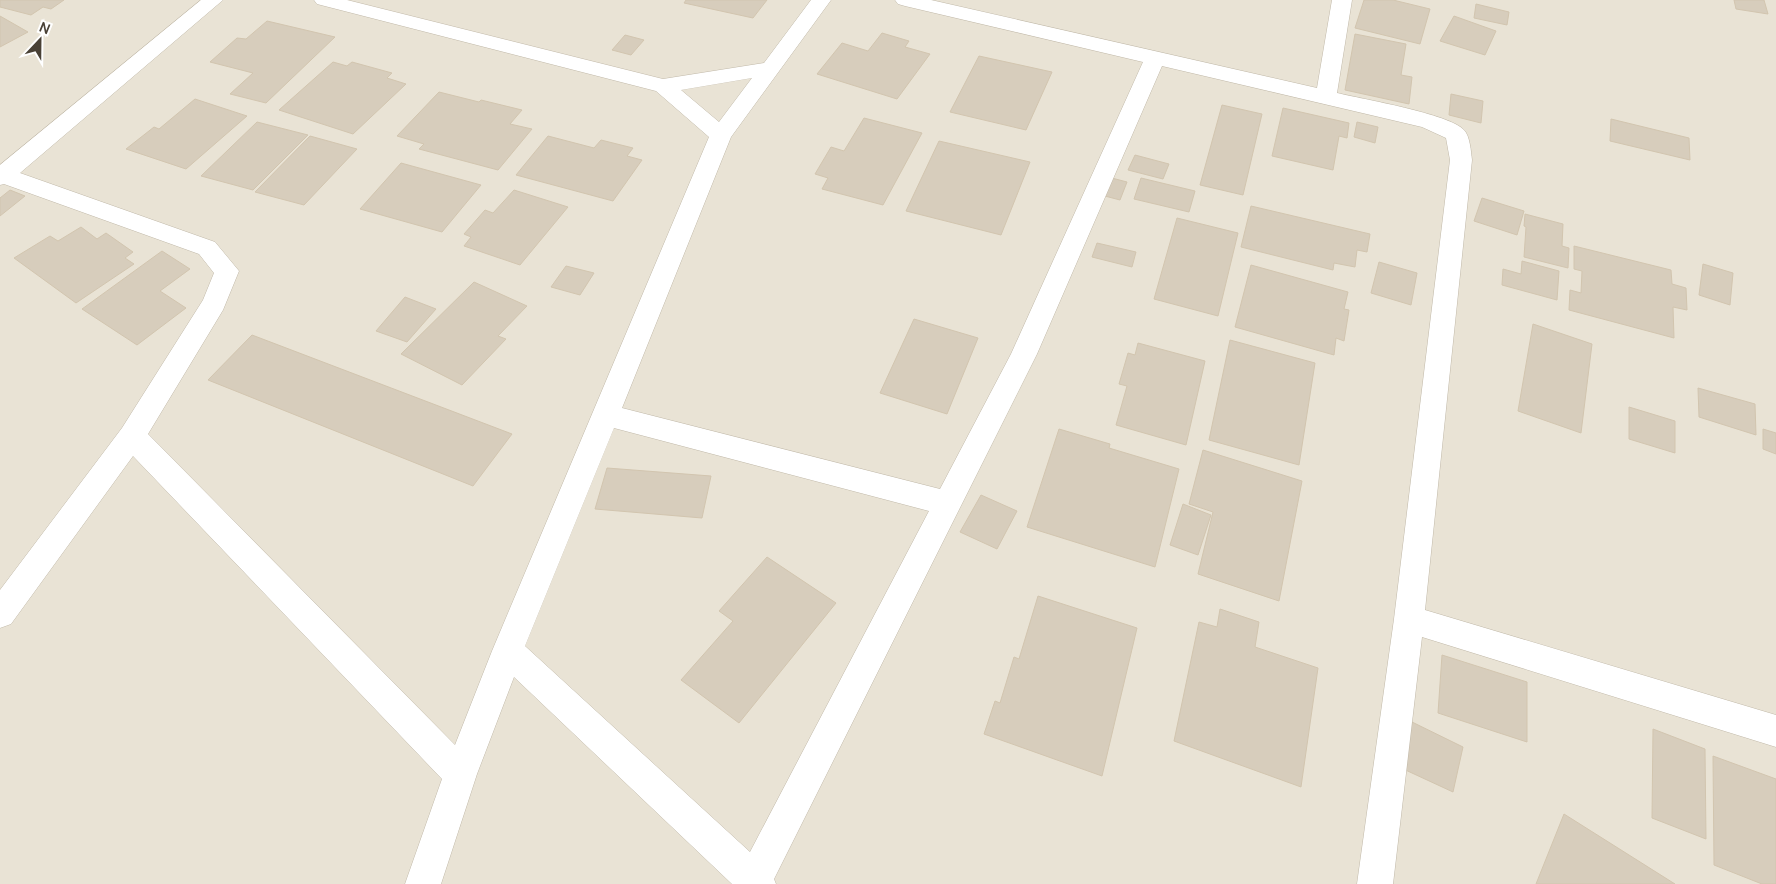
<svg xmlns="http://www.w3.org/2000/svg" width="1776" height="884" viewBox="0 0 1776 884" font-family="Manrope,sans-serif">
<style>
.residential{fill:#e9e3d5}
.building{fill:#d7cdbc;stroke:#d2c5af}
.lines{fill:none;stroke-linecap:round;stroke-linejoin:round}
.minor-casing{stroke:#c1b9a9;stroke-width:1}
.minor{fill:#fff;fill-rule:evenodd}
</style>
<rect width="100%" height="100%" fill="#f5f1e7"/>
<path class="residential" d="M0,0H1776V884H0Z"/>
<path class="building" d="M0,0H64L51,9L43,7L31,15L0,7Z
M686,0H767L753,18L684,3Z
M1364,0H1393L1430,9L1420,44L1355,28Z
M1734,0H1764L1768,14L1736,9Z
M1476,4L1509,12L1507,25L1474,18Z
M0,16L28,32L0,47Z
M1454,16L1496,31L1485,55L1440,41Z
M267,21L335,37L266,103L230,94L253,73L210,62L237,38L246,39Z
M882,33L909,41L905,47L930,54L897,99L817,74L842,43L868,51Z
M1355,34L1406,44L1401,75L1412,77L1409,104L1345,90Z
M625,35L644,40L631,55L612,50Z
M979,56L1052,72L1026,130L950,112Z
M333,62L347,66L352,62L392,73L387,78L406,84L353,134L279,110Z
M439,92L479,102L481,100L522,110L510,124L532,129L498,170L419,149L424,144L397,136Z
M1451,94L1483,101L1481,123L1449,115Z
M195,99L247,116L186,169L126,149L154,127L159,129Z
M1222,105L1262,114L1243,195L1200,185Z
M1283,108L1349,123L1347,138L1339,136L1333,170L1272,156Z
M864,118L922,133L883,205L822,189L828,178L815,174L831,147L844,151Z
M1611,119L1689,138L1690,160L1610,141Z
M257,122L308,135L253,190L201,176Z
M1357,122L1378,127L1375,143L1354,137Z
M310,136L357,149L304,205L255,192Z
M548,136L594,148L601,140L633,148L627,156L642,160L613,201L516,175Z
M939,141L1030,162L1001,235L906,211Z
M1135,155L1169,164L1163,179L1128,170Z
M401,163L481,185L442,232L360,209Z
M1108,177L1127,182L1120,200L1101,195Z
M1141,178L1195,191L1189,212L1134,199Z
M10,190L25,196L0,216V198Z
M514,190L568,207L520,265L464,246L471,237L464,234L485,210L493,213Z
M1482,198L1524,211L1517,235L1474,221Z
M1251,206L1370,234L1367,252L1357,250L1355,267L1334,263L1333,270L1241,247Z
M1525,214L1563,224L1562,246L1569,248L1568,268L1524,257L1526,227L1524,226Z
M1177,218L1238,233L1218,316L1154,299Z
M81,227L97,239L106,233L133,252L125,258L134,264L76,303L14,258L50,236L58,241Z
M1097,243L1136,252L1132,267L1092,257Z
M1574,246L1671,270L1672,284L1686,288L1687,310L1673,307L1674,338L1569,310L1570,290L1581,293L1582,271L1574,269Z
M162,251L190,269L160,291L186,308L137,345L82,309Z
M1522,261L1559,271L1557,300L1502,285L1503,269L1521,274Z
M1379,262L1417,273L1411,305L1371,293Z
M1703,264L1733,273L1730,305L1699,295Z
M1251,265L1348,292L1344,309L1349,310L1344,341L1336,338L1334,355L1235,327Z
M566,266L594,273L580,295L551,287Z
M474,282L527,306L498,336L506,339L462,385L401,354Z
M405,297L436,309L407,342L376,331Z
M914,319L978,338L947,414L880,393Z
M1533,324L1592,344L1581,433L1518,411Z
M252,335L512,434L473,486L208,380Z
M1230,340L1315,363L1299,465L1209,440Z
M1138,343L1205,361L1186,445L1116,425L1127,386L1119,384L1128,353L1135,355Z
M1698,388L1755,404L1756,435L1699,417Z
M1629,407L1675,421V453L1629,439Z
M1059,429L1110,444L1109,448L1179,469L1155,567L1027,527Z
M1763,429L1776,433V454L1763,449Z
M1203,450L1302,481L1279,601L1198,574L1213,512L1189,504Z
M607,468L711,476L702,518L595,509Z
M981,495L1017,511L997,549L960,532Z
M1183,504L1211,515L1198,555L1170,545Z
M767,557L836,603L739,723L681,680L733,621L719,611Z
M1038,596L1137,628L1102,776L984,734L995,701L1000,703L1014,657L1019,659Z
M1220,609L1259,622L1255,647L1318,668L1301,787L1174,741L1199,622L1217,627Z
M1442,655L1527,682V742L1438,713Z
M1412,722L1463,747L1453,792L1399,767Z
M1653,729L1705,749L1706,839L1652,818Z
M1713,756L1776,779V884H1762L1714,865Z
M1564,814L1675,884H1536Z"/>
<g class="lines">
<g class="minor-casing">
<path id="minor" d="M201,0H223L20,173L215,242L239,271L223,310L148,434L455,745L492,651L709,137L656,91L317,4L314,0H347L663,79L764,63L811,0H831L731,137L622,408L940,489L1011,354L1143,62L905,6L898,4L895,0H931L1317,88L1332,0H1352L1337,93C1362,99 1450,114 1464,130C1470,136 1471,152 1472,160L1425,610L1776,715V747L1422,637L1393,884H1357L1394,619L1450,160L1446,138L1422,127L1162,66L1037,354L774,879L776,884H732L514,677L477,774L441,884H405L442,779L133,456L11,624L0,628V590L122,428L203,300L214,273L199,254L4,184L0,185V165ZM752,78L719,122L681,90ZM614,428L929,511L750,852L525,646Z"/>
</g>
<use href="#minor" class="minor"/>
</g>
<g transform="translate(40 40) rotate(22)" stroke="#ffffff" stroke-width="4" paint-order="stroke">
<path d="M0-4L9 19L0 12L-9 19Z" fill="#494136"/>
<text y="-8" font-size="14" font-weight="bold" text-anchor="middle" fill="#494136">N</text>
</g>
</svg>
